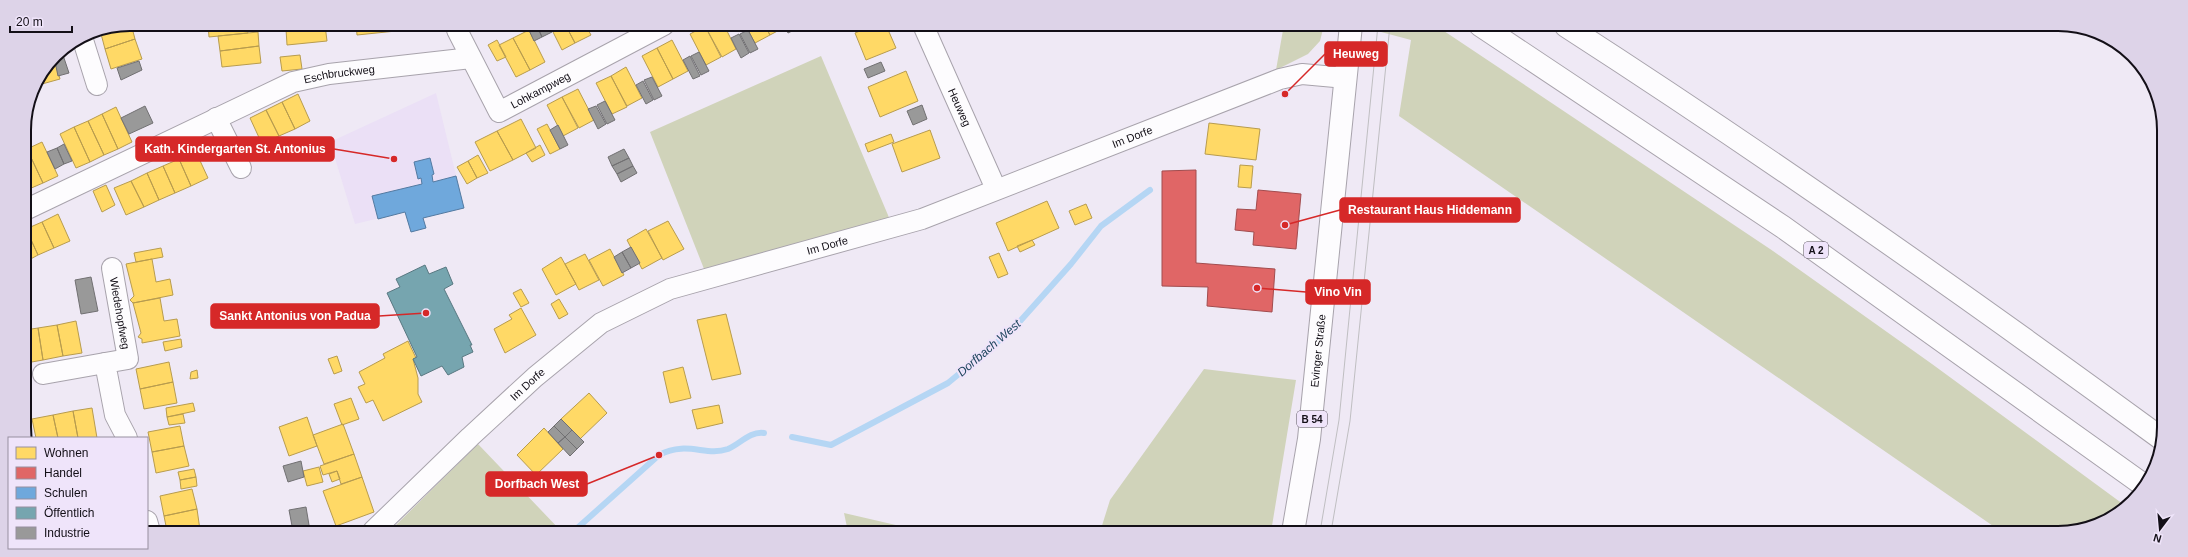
<svg xmlns="http://www.w3.org/2000/svg" width="2188" height="557" viewBox="0 0 2188 557" font-family="Arial,sans-serif">
<style>
.built{fill:#ebe0f6}
.green{fill:#d0d3ba}
.homes{fill:#ffd966;stroke:#b89c4e}
.shops{fill:#e06666;stroke:#a24c4e}
.schools{fill:#6fa8dc;stroke:#537aa1}
.public{fill:#76a5af;stroke:#587881}
.industry{fill:#999;stroke:#717072}
.lines{fill:none;stroke-linecap:round;stroke-linejoin:round}
.stream{stroke:#b5d6f4;stroke-width:6}
.minor-casing{stroke:#a8a3ac;stroke-width:22}
.primary-casing{stroke:#a8a3ac;stroke-width:24}
.motorway-casing{stroke:#a8a3ac;stroke-width:24}
.minor{stroke:#fdfcfe;stroke-width:20}
.primary{stroke:#fdfcfe;stroke-width:22}
.motorway{stroke:#fdfcfe;stroke-width:22}
.tram{stroke:#bfbec1;stroke-width:1}
.labels{text-anchor:middle;dominant-baseline:central;stroke-width:4;stroke-linejoin:round;paint-order:stroke}
.shield{fill:#efe4fa;stroke:#554f5b;stroke-width:1}
.shield-label{font-size:10px;font-weight:bold;fill:#130f17}
.street-label{font-size:11px;fill:#130f17;stroke:#efe4fa}
.water-label{font-size:12px;font-style:italic;fill:#1d445d;stroke:#efe4fa}
.rim{fill:none;stroke:#130f17;stroke-width:2}
.leader{fill:none;stroke:#d62828;stroke-width:1.5}
.callout-dot{fill:#d62828;stroke:#efe4fa;stroke-width:1.5}
.callout{fill:#d62828;stroke:#d62828;stroke-width:1.5}
.callout-label{font-size:12px;text-anchor:middle;font-weight:bold;fill:#fff}
</style>
<rect width="100%" height="100%" fill="#efe9f5"/>
<path class="built" d="M436,93L464,208L423,218L426,228L411,232L405,212L355,224L330,142Z"/>
<path class="green" d="M1274,25H1324L1320,41L1308,54L1276,70L1283,30Z
M1355,25H1435L1773,251L1932,364L2127,507L2098,525L2065,533H1990L1996,528L1399,116L1411,40Z
M821,56L893,227L708,279L650,132Z
M1204,369L1296,380L1271,532H1100L1110,500Z
M478,444L561,531H389L397,524Z
M844,513L926,532H848Z"/>
<path class="homes" d="M131,24L135,39L105,49L100,30Z
M208,24H247L248,33L209,37Z
M285,24H325V25L286,29Z
M356,24H396V31L357,35Z
M425,24H445V28L426,30Z
M549,24H565L575,43L562,50Z
M565,24H585L591,35L575,43Z
M325,25L327,41L287,45L286,29Z
M708,25H724L736,49L722,57L705,26Z
M745,25H764L770,35L755,43Z
M765,25H784L785,27L770,35Z
M875,25H886L896,48L866,60L855,33Z
M705,26L721,57L706,65L690,34Z
M529,30L545,62L530,70L513,38Z
M258,32L259,46L220,51L218,36Z
M513,38L530,70L516,77L499,45Z
M135,39L142,59L111,69L105,49Z
M497,40L506,57L497,61L488,45Z
M672,40L688,71L673,79L657,48Z
M259,46L261,63L222,67L220,51Z
M657,48L673,79L658,87L642,56Z
M300,55L302,69L282,71L280,57Z
M54,57L60,79L42,84L41,77Z
M626,67L642,98L627,106L611,76Z
M906,71L918,101L880,117L868,87Z
M611,76L627,107L612,114L596,83Z
M41,77L42,84L35,86Z
M578,89L594,120L579,128L562,97Z
M298,94L310,121L295,129L282,102Z
M562,97L578,128L563,136L547,105Z
M282,102L295,129L279,136L266,110Z
M116,107L132,142L118,149L102,114Z
M266,110L279,136L262,144L250,118Z
M102,114L118,149L104,155L88,121Z
M521,119L536,148L513,160L497,131Z
M88,121L104,155L90,162L74,127Z
M1209,123L1260,129L1256,160L1205,154Z
M547,124L560,149L550,154L537,129Z
M74,127L90,162L76,168L60,134Z
M930,130L940,158L902,172L892,144Z
M497,131L513,160L490,171L475,142Z
M891,134L894,142L868,152L865,144Z
M42,142L58,176L43,183L27,149Z
M540,145L545,155L532,162L526,153Z
M27,149L43,183L29,189L25,179L24,150Z
M196,152L208,178L191,186L179,159Z
M478,155L488,173L477,178L468,161Z
M179,159L191,186L175,193L163,166Z
M468,161L477,178L467,184L457,167Z
M1240,165L1253,166L1251,188L1238,187Z
M163,166L175,193L159,200L147,173Z
M147,173L159,200L144,207L131,181Z
M25,179L29,189L25,192Z
M131,181L144,207L126,215L114,188Z
M106,185L115,205L102,212L93,191Z
M1047,201L1059,228L1008,251L996,223Z
M1086,204L1092,218L1075,225L1069,211Z
M58,214L70,241L54,248L42,222Z
M668,221L684,249L663,260L648,231Z
M42,222L54,248L38,255L26,229Z
M26,229L38,255L25,262V230Z
M646,229L662,258L642,269L627,240Z
M1032,240L1035,245L1020,252L1017,246Z
M161,248L163,257L136,262L134,253Z
M610,249L624,275L603,286L589,260Z
M999,253L1008,274L998,278L989,257Z
M585,254L599,280L579,290L565,264Z
M561,257L576,284L556,295L542,269Z
M152,259L156,282L170,279L173,295L133,303L130,300L134,296L126,264Z
M521,289L529,303L521,307L513,293Z
M160,298L164,321L177,319L180,336L142,343V339L138,337L141,333L133,303Z
M559,299L568,314L559,319L551,304Z
M521,308L536,335L505,353L494,329L512,319L509,315Z
M726,314L741,374L712,380L697,320Z
M76,321L82,353L63,356L57,325Z
M57,325L63,356L43,360L38,328Z
M38,328L43,360L26,363L25,330Z
M181,339L182,347L165,351L163,342Z
M408,341L416,358L413,359L418,378V394L422,402L383,421L373,400L366,403L358,387L365,384L359,372L385,358L383,354Z
M337,356L342,371L334,374L328,359Z
M169,362L173,382L140,389L136,369Z
M683,367L691,398L670,403L663,372Z
M197,370L198,378L190,379L191,372Z
M173,382L177,403L144,409L140,389Z
M589,393L607,413L580,439L561,419Z
M351,398L359,419L342,425L334,404Z
M193,403L195,411L167,417L166,408Z
M719,405L723,423L697,429L692,410Z
M92,408L97,438H78L73,411Z
M73,411L78,438H58L53,415Z
M183,414L185,423L169,425L167,417Z
M53,415L58,438H36L32,419Z
M307,417L317,446L289,456L279,427Z
M343,424L354,454L324,464L313,435Z
M180,426L184,446L152,452L148,432Z
M544,428L563,449L536,475L517,455Z
M184,446L189,466L156,473L152,452Z
M354,454L362,477L341,484L337,471L323,475L320,466Z
M319,467L323,482L307,486L303,471Z
M194,469L196,477L180,480L178,472Z
M337,471L340,479L332,482L329,474Z
M196,477L197,486L181,489L180,480Z
M362,477L374,512L336,526L323,491Z
M192,489L197,509L164,516L160,496Z
M197,509L200,530L167,531L164,516Z"/>
<path class="shops" d="M1196,170V263L1275,269L1272,312L1207,306L1208,287L1162,286V171Z
M1258,190L1301,194L1296,249L1253,245L1254,232L1235,230L1237,209L1256,210Z"/>
<path class="schools" d="M430,158L434,174L432,175L433,182L456,176L464,208L423,218L426,228L411,232L405,212L378,219L372,196L422,184L421,178L418,179L414,162Z"/>
<path class="public" d="M425,265L429,274L446,267L453,284L444,289L472,345H470L473,352L462,357L464,367L448,375L442,366L421,376L413,359L417,357L387,293L400,287L396,279Z"/>
<path class="industry" d="M530,24H536L542,37L534,41L527,26Z
M536,24H549L552,32L542,37Z
M784,25H794L796,29L788,33Z
M748,30L758,49L750,53L740,34Z
M739,34L749,53L741,58L731,38Z
M62,52L69,73L58,76L54,57Z
M699,52L709,71L701,75L691,56Z
M690,56L700,76L693,79L683,60Z
M139,61L142,70L121,80L117,68Z
M881,62L885,71L868,78L864,69Z
M652,77L662,96L654,100L644,80Z
M643,81L653,100L646,104L636,85Z
M605,101L615,120L607,124L597,105Z
M922,105L927,119L913,125L907,111Z
M145,106L153,123L129,134L121,118Z
M596,106L606,124L598,129L588,109Z
M558,125L568,145L560,149L550,130Z
M64,144L72,161L64,164L57,148Z
M57,148L64,164L55,169L47,152Z
M624,149L629,158L612,166L608,157Z
M629,158L633,166L617,174L612,166Z
M633,166L637,173L621,182L617,174Z
M631,247L640,263L631,268L622,252Z
M622,252L631,268L622,273L614,257Z
M91,277L98,311L81,314L75,280Z
M561,419L572,430L565,437L554,426Z
M554,426L565,437L558,443L548,432Z
M572,430L584,442L577,449L565,437Z
M565,437L577,449L570,456L558,443Z
M301,461L304,477L288,482L283,466Z
M306,507L310,531H293L289,510Z"/>
<g class="lines">
<path class="stream" d="M792,437L831,445L948,383L1013,329L1071,264L1101,226L1150,190
M574,531L659,455C688,440 705,457 728,449C740,444 750,431 764,433"/>
<g class="minor-casing">
<g id="minor">
<path id="s1" d="M923,25L996,189"/>
<path id="s2" d="M457,30L499,112L664,25"/>
<path d="M82,37L97,85"/>
<path d="M216,118L241,168"/>
<path id="s3" d="M25,210L293,82L329,74L471,58"/>
<path id="s4" d="M112,268L128,359L105,363L115,415L127,438"/>
<path d="M43,374L105,363"/>
<path d="M147,521L149,528L147,530"/>
<path id="s5" d="M373,531L470,437L535,377L601,323L670,289L922,219L1280,79L1302,74L1346,78"/>
</g>
</g>
<g class="primary-casing">
<g id="primary">
<path id="s6" d="M1293,532L1309,439L1351,25"/>
</g>
</g>
<g class="motorway-casing">
<path id="motorway" d="M1480,25L1783,227L2145,486
M1566,26C1769,157 1967,296 2162,439"/>
</g>
<use href="#minor" class="minor"/>
<use href="#primary" class="primary"/>
<use href="#motorway" class="motorway"/>
<path class="tram" d="M1320,532L1339,420L1378,25
M1331,532L1350,421L1390,25"/>
</g>
<g class="labels">
<g class="shield">
<rect x="1804" y="242" width="24" height="16" rx="3"/>
<rect x="1297" y="411" width="30" height="16" rx="3"/>
</g>
<g class="shield-label">
<text x="1816" y="250">A 2</text>
<text x="1312" y="419">B 54</text>
</g>
<g class="street-label">
<text stroke="none"><textPath href="#s3" startOffset="344">Eschbruckweg</textPath></text>
<text stroke="none"><textPath href="#s2" startOffset="139">Lohkampweg</textPath></text>
<text stroke="none"><textPath href="#s1" startOffset="90">Heuweg</textPath></text>
<text stroke="none"><textPath href="#s5" startOffset="873">Im Dorfe</textPath></text>
<text stroke="none"><textPath href="#s5" startOffset="549">Im Dorfe</textPath></text>
<text stroke="none"><textPath href="#s4" startOffset="46">Wiedehopfweg</textPath></text>
<text stroke="none"><textPath href="#s6" startOffset="183">Evinger Straße</textPath></text>
<text stroke="none"><textPath href="#s5" startOffset="213">Im Dorfe</textPath></text>
</g>
<g class="water-label">
<text transform="translate(989 348) rotate(-41)">Dorfbach West</text>
</g>
</g>
<path d="M0 0H2188V557H0ZM130 31H2058A99 99 0 0 1 2157 130V427A99 99 0 0 1 2058 526H130A99 99 0 0 1 31 427V130A99 99 0 0 1 130 31Z" fill="#ddd3e8" fill-rule="evenodd"/>
<path class="rim" d="M130 31H2058A99 99 0 0 1 2157 130V427A99 99 0 0 1 2058 526H130A99 99 0 0 1 31 427V130A99 99 0 0 1 130 31Z"/>
<path class="leader" d="M1285 94L1325 54M394 159L334 149M1285 225L1340 210M1257 288L1306 292M426 313L379 316M659 455L587 484"/>
<g class="callout-dot">
<circle cx="1285" cy="94" r="4"/>
<circle cx="394" cy="159" r="4"/>
<circle cx="1285" cy="225" r="4"/>
<circle cx="1257" cy="288" r="4"/>
<circle cx="426" cy="313" r="4"/>
<circle cx="659" cy="455" r="4"/>
</g>
<g class="callout">
<rect x="1325" y="42" width="62" height="24" rx="4"/>
<rect x="136" y="137" width="198" height="24" rx="4"/>
<rect x="1340" y="198" width="180" height="24" rx="4"/>
<rect x="1306" y="280" width="64" height="24" rx="4"/>
<rect x="211" y="304" width="168" height="24" rx="4"/>
<rect x="486" y="472" width="101" height="24" rx="4"/>
</g>
<g class="callout-label">
<text x="1356" y="58">Heuweg</text>
<text x="235" y="153">Kath. Kindergarten St. Antonius</text>
<text x="1430" y="214">Restaurant Haus Hiddemann</text>
<text x="1338" y="296">Vino Vin</text>
<text x="295" y="320">Sankt Antonius von Padua</text>
<text x="537" y="488">Dorfbach West</text>
</g>
<rect x="8" y="437" width="140" height="112" fill="#efe4fa" stroke="#978f9f"/>
<rect x="16" y="447" width="20" height="12" fill="#ffd966" stroke="#978f9f"/>
<text x="44" y="457" font-size="12" fill="#130f17">Wohnen</text>
<rect x="16" y="467" width="20" height="12" fill="#e06666" stroke="#978f9f"/>
<text x="44" y="477" font-size="12" fill="#130f17">Handel</text>
<rect x="16" y="487" width="20" height="12" fill="#6fa8dc" stroke="#978f9f"/>
<text x="44" y="497" font-size="12" fill="#130f17">Schulen</text>
<rect x="16" y="507" width="20" height="12" fill="#76a5af" stroke="#978f9f"/>
<text x="44" y="517" font-size="12" fill="#130f17">Öffentlich</text>
<rect x="16" y="527" width="20" height="12" fill="#999999" stroke="#978f9f"/>
<text x="44" y="537" font-size="12" fill="#130f17">Industrie</text>
<g transform="translate(2160 529) rotate(196)" stroke="#efe4fa" stroke-width="3" paint-order="stroke">
<path d="M0-3L7 15L0 10L-7 15Z" fill="#130f17"/>
<text y="-6" font-size="11" font-weight="bold" text-anchor="middle" fill="#130f17">N</text>
</g>
<path d="M10 26v6h62v-6" fill="none" stroke="#130f17" stroke-width="2"/>
<text x="16" y="26" font-size="12" fill="#130f17" stroke="#efe4fa" stroke-width="3" paint-order="stroke">20 m</text>
</svg>
